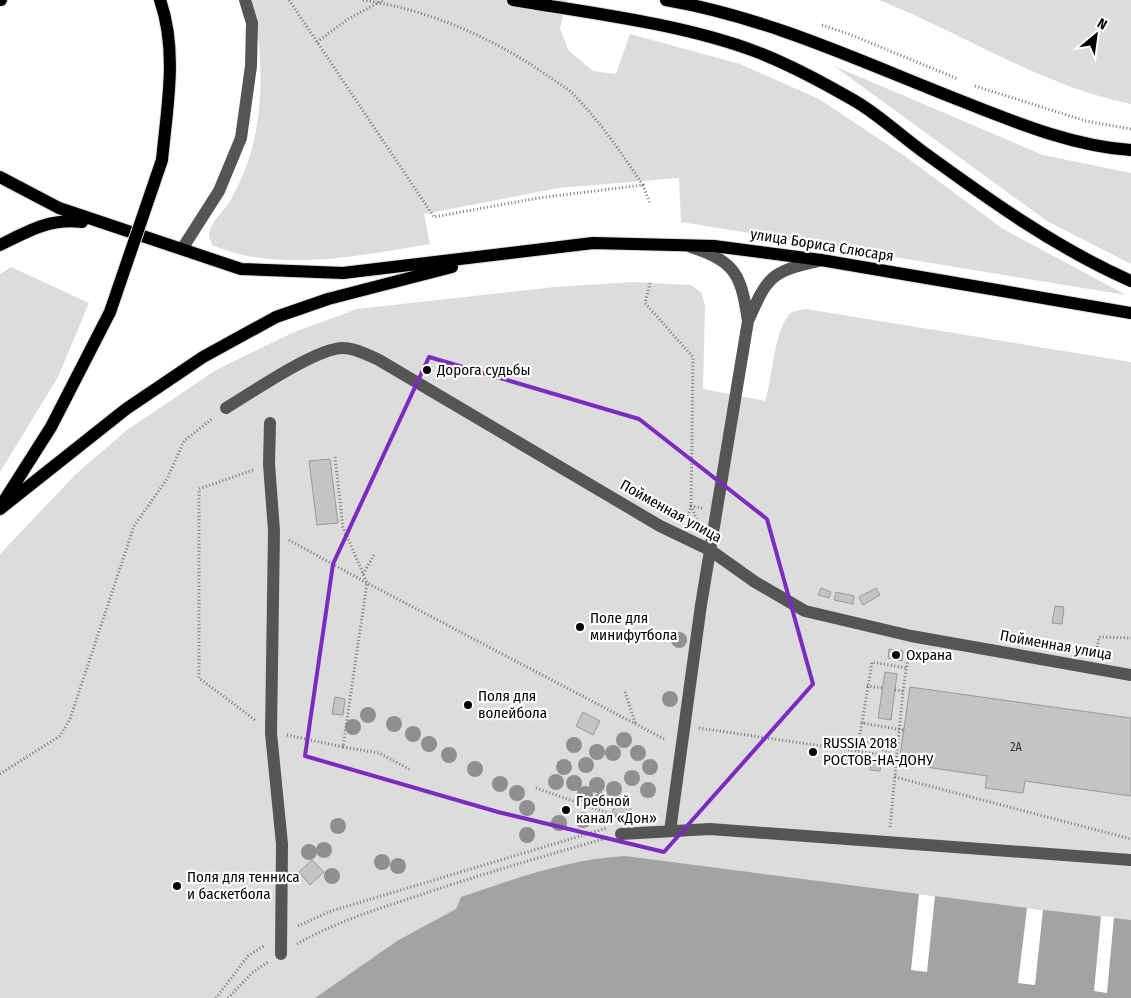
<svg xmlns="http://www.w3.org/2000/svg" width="1131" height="998" viewBox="0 0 1131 998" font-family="'Fira Sans Condensed',sans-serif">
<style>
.green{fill:#dcdcdc}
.water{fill:#a3a3a3}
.pier{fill:#fff}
.building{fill:#c4c4c4;stroke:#999}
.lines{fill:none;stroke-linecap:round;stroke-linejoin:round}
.major-casing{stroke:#dbdbdb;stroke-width:14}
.path{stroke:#777;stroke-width:3;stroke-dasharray:1 2.5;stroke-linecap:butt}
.minor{stroke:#555;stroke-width:12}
.major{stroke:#000;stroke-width:12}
.major-bridge-casing{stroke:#dbdbdb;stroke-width:14;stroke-linecap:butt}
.major-bridge{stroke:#000;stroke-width:12}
.tree{fill:#8f8f8f}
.marked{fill:none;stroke:#7b2cbf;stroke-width:4;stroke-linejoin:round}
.poi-dot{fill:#000;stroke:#fff;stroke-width:2}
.labels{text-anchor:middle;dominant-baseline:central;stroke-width:4.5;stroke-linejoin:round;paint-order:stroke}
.number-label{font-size:12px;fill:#313131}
.street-label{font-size:15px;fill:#000;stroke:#fff}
.poi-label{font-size:15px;fill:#000;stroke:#fff;text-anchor:start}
</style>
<rect width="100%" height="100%" fill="#fff"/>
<path class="green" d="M251,0H567L560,28L568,50L593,71L616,74L630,34L740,64L819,99L906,157L1003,229L1126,295L681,222L679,178L559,188L424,214L430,244C360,255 280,274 212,245C211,241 209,237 209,234C210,222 224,211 230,201C234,194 238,185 242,177C265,125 265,54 251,0Z
M879,0H1131V104C1044,87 962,33 879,0Z
M834,66L1043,155L1131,173V264L1047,221Z
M11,267L89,303L58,377L0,472V274Z
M633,282L691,285L702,293L705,306L703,389L765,401C773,376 773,337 788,316C792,310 800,310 806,309L1131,362V998H0V554L76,474L127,430L216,370L292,333L357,309L555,287Z"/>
<path class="water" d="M625,856L1027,908L1131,920V998H315L397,941L456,909L461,897C514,879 569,859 625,856Z"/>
<path class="pier" d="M919,894L935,896L927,972L911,970Z
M1027,908L1043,910L1035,985L1018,983Z
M1101,916L1114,917L1107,993L1094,991Z"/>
<path class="building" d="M330,459L338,523L317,525L309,461Z
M821,588L831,592L829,598L818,595Z
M876,588L880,595L863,605L859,597Z
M836,592L854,596L853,604L834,600Z
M1055,606L1064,607L1062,624L1052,623Z
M889,649L903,651L902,661L888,658Z
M885,672L897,674L891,720L878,718Z
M910,687L1131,718V796L1025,781L1023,793L985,788L987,776L899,763Z
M335,697L345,699L343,715L332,714Z
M583,712L600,721L593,735L576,726Z
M871,763H881L880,771L870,770Z
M615,803L631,808L628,818L612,813Z
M312,860L324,872L310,885L299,872Z"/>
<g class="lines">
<g class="major-casing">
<path id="major" d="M0,0H1
M160,0C178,51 167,107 162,160
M513,0C591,13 683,24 757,52C791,65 824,83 855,101C879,115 900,135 922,151C988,199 1056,248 1131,281
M666,0C771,18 866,64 964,102C1017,123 1073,146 1131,150
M0,177L59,208L241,269L343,273L593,243L714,246L821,260L1131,313
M0,245C28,231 50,218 82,222
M4,501L51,427L110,312
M0,509L126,409L203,357L276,317L328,299L452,267"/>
</g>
<path class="path" d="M289,0L434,217L538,198L643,185L650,204
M363,0C429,10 494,38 548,76C556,82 566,87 573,94C600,121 622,154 643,185
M822,25L849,34L958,79
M317,42L348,19L383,0
M975,86L1086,121L1131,129
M650,283L645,303L693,357L691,506L698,522
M253,470L199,489V678L255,720
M682,519L688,517L691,506L702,508
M289,540L367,583L666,740
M363,574L374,555
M1096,654L1099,637L1131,638
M867,686L882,688
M895,690L903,691
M625,692L636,725
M862,723L859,739L892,754
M699,728L897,757
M903,730L862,723L872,662L906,668
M287,735L343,747L367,583L343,527L335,457
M343,747L379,753L411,770
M858,751L859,739
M0,774L60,736L70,719L134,526L167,479L184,441L213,418
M895,777L1131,839
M536,788L619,817
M890,827L903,691L909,651
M298,926L331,911L607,828
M297,944C335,922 378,909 420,895C482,874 544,856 607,838
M216,998L248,956L265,945
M228,998L252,973L268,962"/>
<path class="minor" d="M691,247C737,262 741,276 748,321
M182,249L219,191L241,138L251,66L252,23L245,0
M226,408C251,393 316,348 343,348C355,348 368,355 379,360L660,526L710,550L755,582L805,611L911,636L1131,675
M270,423L269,464L274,531L271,733L282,844L281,954
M670,831L701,605L748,321C768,276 770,272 819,261
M621,834L710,829L1131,860"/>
<use href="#major" class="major"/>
<g class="major-bridge-casing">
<path id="major-bridge" d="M110,312L162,160"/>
</g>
<use href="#major-bridge" class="major-bridge"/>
</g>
<g class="tree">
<circle cx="679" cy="640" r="8"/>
<circle cx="670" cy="699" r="8"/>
<circle cx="368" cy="715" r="8"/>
<circle cx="394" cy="724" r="8"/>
<circle cx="353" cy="727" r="8"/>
<circle cx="413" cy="734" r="8"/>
<circle cx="624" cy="740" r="8"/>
<circle cx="429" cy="744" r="8"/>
<circle cx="574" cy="745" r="8"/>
<circle cx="597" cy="752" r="8"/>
<circle cx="613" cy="753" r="8"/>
<circle cx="638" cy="753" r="8"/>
<circle cx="449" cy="755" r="8"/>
<circle cx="586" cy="765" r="8"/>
<circle cx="564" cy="767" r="8"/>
<circle cx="650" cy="767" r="8"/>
<circle cx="475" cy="769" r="8"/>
<circle cx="632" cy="778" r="8"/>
<circle cx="556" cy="782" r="8"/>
<circle cx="574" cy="783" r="8"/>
<circle cx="500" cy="784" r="8"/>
<circle cx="597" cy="785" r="8"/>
<circle cx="614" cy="789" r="8"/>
<circle cx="648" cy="790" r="8"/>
<circle cx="517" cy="793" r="8"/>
<circle cx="585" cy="794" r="8"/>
<circle cx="602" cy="800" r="8"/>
<circle cx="527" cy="808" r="8"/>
<circle cx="583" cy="820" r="8"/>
<circle cx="559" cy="823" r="8"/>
<circle cx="338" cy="826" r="8"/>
<circle cx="527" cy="835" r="8"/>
<circle cx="324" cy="850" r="8"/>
<circle cx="309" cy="852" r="8"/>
<circle cx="382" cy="862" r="8"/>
<circle cx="398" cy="866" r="8"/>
<circle cx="332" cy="876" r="8"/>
</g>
<path class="marked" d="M429,357L639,419L767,519L813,684L664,852L498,812L305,756L333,564Z"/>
<g class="poi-dot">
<circle cx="427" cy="370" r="5"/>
<circle cx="580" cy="627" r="5"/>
<circle cx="896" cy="655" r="5"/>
<circle cx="468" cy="705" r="5"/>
<circle cx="813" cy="752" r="5"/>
<circle cx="566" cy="810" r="5"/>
<circle cx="177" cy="886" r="5"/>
</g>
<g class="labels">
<g class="number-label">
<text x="1016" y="747">2А</text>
</g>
<g class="street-label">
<text transform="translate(822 245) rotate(9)">улица Бориса Слюсаря</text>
<text transform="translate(671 511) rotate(29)">Пойменная улица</text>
<text transform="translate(1056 645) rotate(10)">Пойменная улица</text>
</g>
<g class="poi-label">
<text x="437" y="370">Дорога судьбы</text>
<text x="590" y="618">Поле для<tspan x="590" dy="17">минифутбола</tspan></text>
<text x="906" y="655">Охрана</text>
<text x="478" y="696">Поля для<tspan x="478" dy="17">волейбола</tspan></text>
<text x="823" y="743">RUSSIA 2018<tspan x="823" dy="17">РОСТОВ-НА-ДОНУ</tspan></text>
<text x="576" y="801">Гребной<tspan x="576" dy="17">канал «Дон»</tspan></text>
<text x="187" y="877">Поля для тенниса<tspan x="187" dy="17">и баскетбола</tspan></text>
</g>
</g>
<g transform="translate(1096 35) rotate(29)" stroke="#ffffff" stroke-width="4" paint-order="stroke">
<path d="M0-4L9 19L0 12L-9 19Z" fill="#000000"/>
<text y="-8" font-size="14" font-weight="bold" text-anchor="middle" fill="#000000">N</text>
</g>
</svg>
